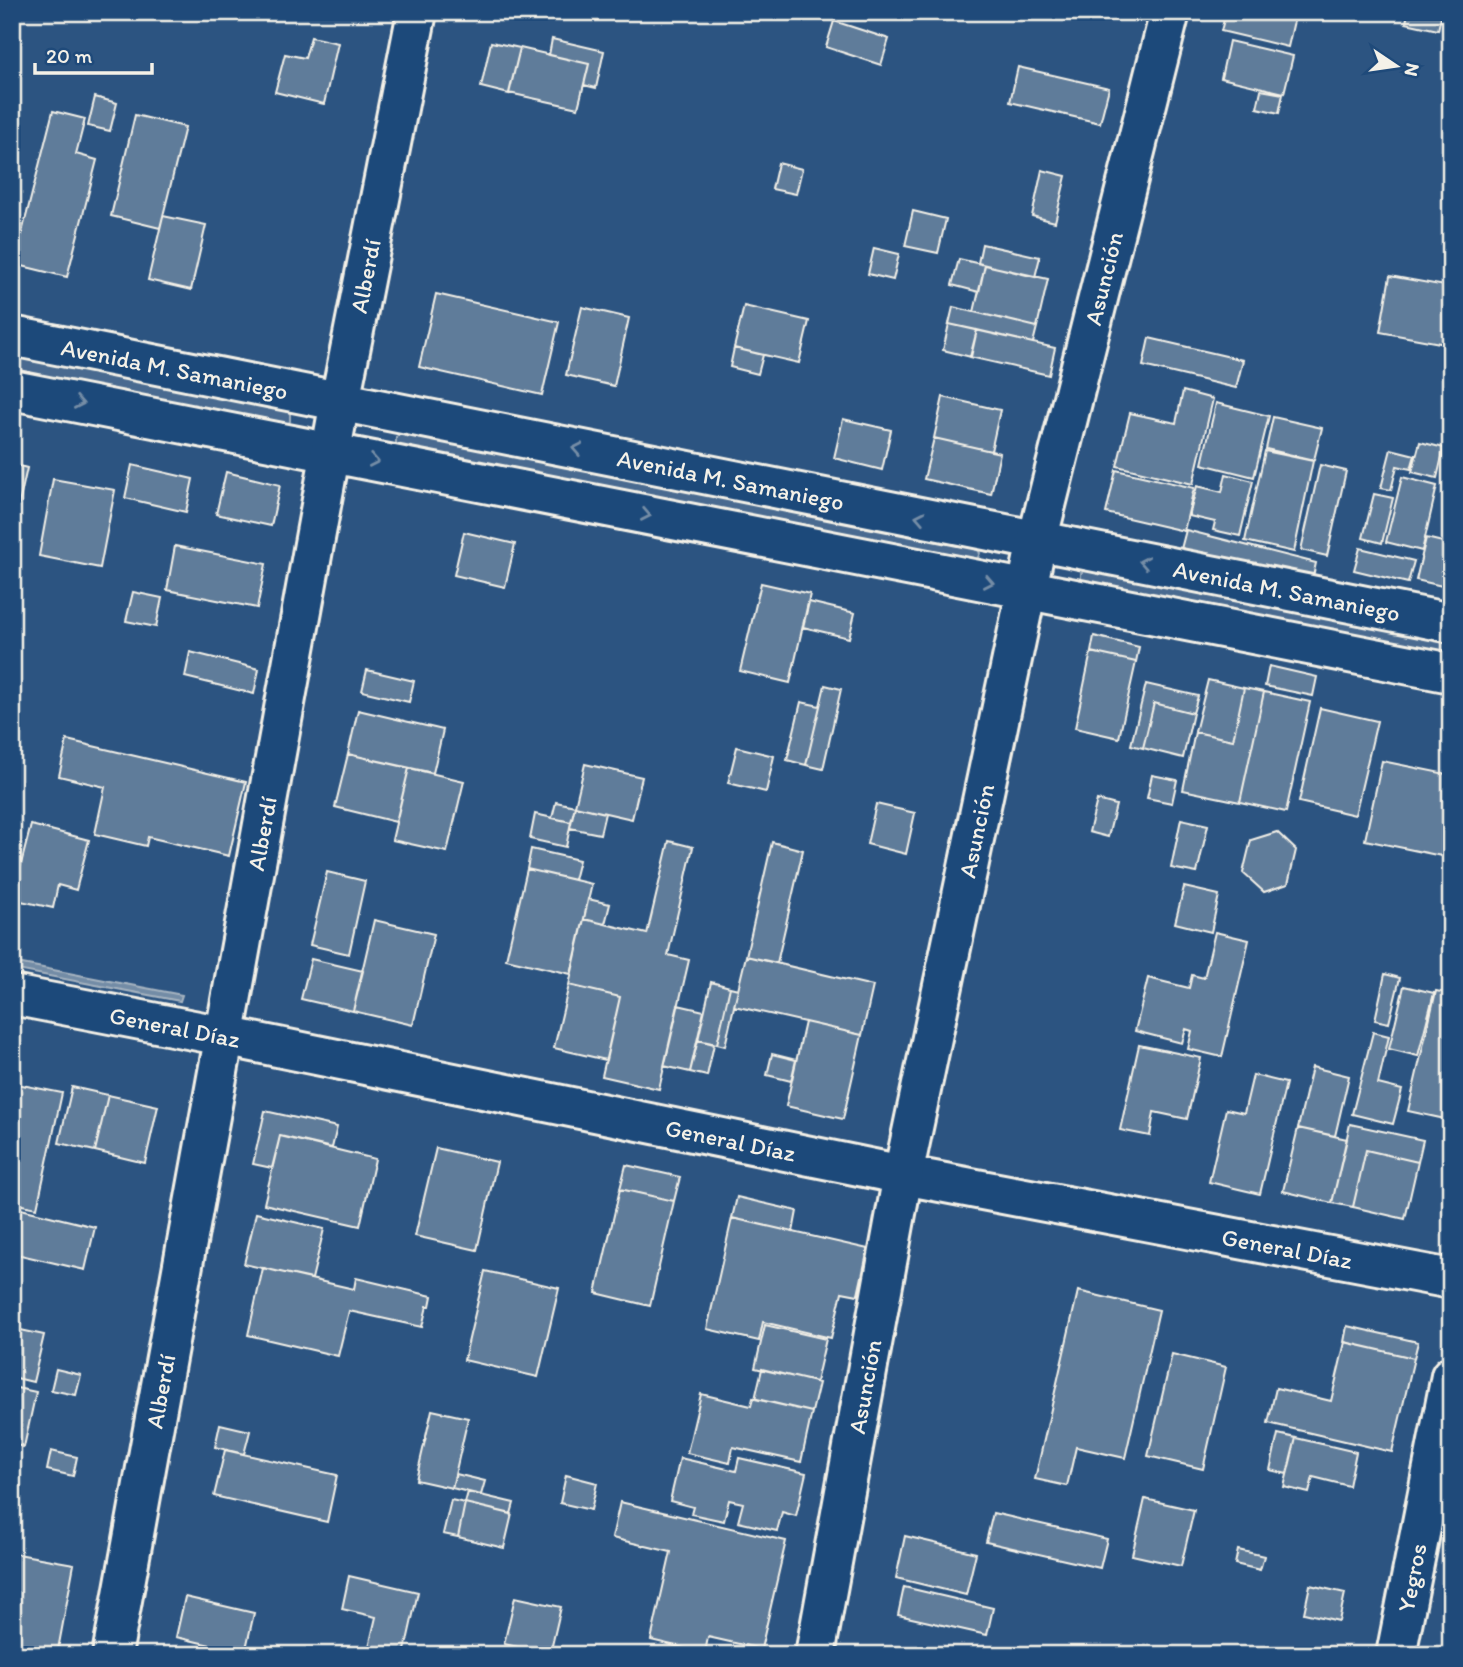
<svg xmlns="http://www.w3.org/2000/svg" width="1463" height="1667" viewBox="0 0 1463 1667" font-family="Itim,sans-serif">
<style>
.green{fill:#496b90;stroke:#9eaebc;stroke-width:2}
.water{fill:#738ca6;stroke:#a7b4c0;stroke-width:2}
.building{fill:#5e7b9a;stroke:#f4f1e8;stroke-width:2}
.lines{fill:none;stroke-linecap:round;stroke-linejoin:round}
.minor-casing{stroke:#f4f1e8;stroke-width:44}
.minor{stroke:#1f4a7a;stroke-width:38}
.oneway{stroke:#748da6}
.labels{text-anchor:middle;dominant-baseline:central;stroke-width:6;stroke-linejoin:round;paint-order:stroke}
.street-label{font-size:24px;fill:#f4f1e8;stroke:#1f4a7a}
</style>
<rect width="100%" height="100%" fill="#2c5481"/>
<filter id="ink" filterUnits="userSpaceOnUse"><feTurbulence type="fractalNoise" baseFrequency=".0143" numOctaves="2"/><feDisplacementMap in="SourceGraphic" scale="14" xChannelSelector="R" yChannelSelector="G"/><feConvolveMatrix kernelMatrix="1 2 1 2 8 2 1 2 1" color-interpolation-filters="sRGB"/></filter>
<g filter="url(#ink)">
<path class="green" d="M12,354L286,408L290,412V421L288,425L12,373Z
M405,432L975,546L980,553L976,562L396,447V437Z
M1089,568L1451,641V659L1081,582V573Z"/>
<path class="water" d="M12,962L182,995L180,1001L12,969Z"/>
<path class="building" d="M584,12H612L611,18Z
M1226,12H1296L1288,47L1221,31Z
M1408,12H1442L1438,30L1406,23Z
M834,21L889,39L881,65L826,47Z
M311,37L338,43L324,104L275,92L285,54L305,58Z
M552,39L604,51L596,88L584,85L589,64L549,55Z
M1229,41L1293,56L1284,93L1221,78Z
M491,42L520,48L509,94L481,87Z
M520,48L589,64L578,108L509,93Z
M1018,67L1109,88L1100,123L1010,102Z
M1261,90L1283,94L1279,113L1257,108Z
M95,97L117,103L110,131L88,126Z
M53,111L85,119L76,154L97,160L67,277L14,264Z
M135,115L185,127L160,228L111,216Z
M778,163L802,169L796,194L772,189Z
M1042,170L1066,176L1055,222L1032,216Z
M12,191L20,193L12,222Z
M913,211L946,219L938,253L905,246Z
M163,216L206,225L191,290L148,280Z
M982,244L1040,257L1035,277L978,263Z
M874,248L899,254L893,280L868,274Z
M959,259L985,265L979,292L952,285Z
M985,265L1048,279L1037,327L974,312Z
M1390,276L1451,287V345L1380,332Z
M436,294L559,322L542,395L419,367Z
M744,306L809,321L799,363L734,348Z
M582,307L629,318L614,386L566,375Z
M953,307L1037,327L1033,343L949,324Z
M949,324L977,330L971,357L943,350Z
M977,330L1055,348L1049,375L970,357Z
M1149,338L1243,360L1236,388L1143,366Z
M734,348L763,355L758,374L730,367Z
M1183,391L1213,399L1193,484L1117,466L1130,413L1176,423Z
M943,397L1000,410L991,451L934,438Z
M1216,403L1269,416L1254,477L1202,464Z
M1273,417L1322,428L1314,460L1266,449Z
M843,419L891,430L882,470L834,458Z
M934,438L1000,453L991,494L924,479Z
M1420,442L1444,448L1437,478L1412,472Z
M1391,449L1415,455L1411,469L1397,466L1391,490L1381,488Z
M1265,451L1313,461L1294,552L1245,541Z
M12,464L27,468L15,522L12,521Z
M132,465L193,479L186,512L125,498Z
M1320,465L1346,471L1327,556L1301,550Z
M1116,470L1194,488L1184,531L1106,513Z
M226,472L280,485L271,526L216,514Z
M1226,474L1253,481L1240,536L1213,530L1215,522L1189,516L1197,486L1222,492Z
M1402,477L1437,486L1422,551L1386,542Z
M53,479L115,490L100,568L39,556Z
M1374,494L1393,498L1382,543L1363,538Z
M1186,530L1316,563L1312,581L1181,549Z
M464,532L515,544L505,587L454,575Z
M1426,538L1451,544V588L1416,580Z
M175,546L266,564L257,608L167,590Z
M1360,548L1414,561L1408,583L1354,570Z
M761,583L810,594L790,683L740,671Z
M133,592L162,598L156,627L126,621Z
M809,602L855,613L849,638L803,627Z
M1094,636L1139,647L1136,662L1091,652Z
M190,652L259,669L254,694L185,677Z
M1091,652L1136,662L1119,738L1075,728Z
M1269,666L1317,677L1313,696L1265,686Z
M367,670L414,681L409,702L362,691Z
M1208,680L1244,688L1233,740L1195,732Z
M1146,684L1198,696L1193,713L1154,703L1143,748L1131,745Z
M825,685L841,689L823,769L806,765Z
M1244,688L1264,692L1240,802L1183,790L1195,732L1233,740Z
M1264,692L1310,702L1286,812L1240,802Z
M801,702L820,706L806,765L787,760Z
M1154,703L1193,713L1183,758L1143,748Z
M1320,708L1377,721L1355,815L1299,802Z
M358,710L443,730L433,773L348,754Z
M67,740L246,782L229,856L148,837L146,846L95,834L105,787L59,776Z
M737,747L774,756L766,792L728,783Z
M348,754L409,768L396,822L335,807Z
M1382,761L1451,775V858L1365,840Z
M585,764L642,777L632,819L575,806Z
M409,768L464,781L447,852L392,840Z
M1152,775L1177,780L1172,803L1147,798Z
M1097,800L1116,805L1108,837L1089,832Z
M556,802L575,806L571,822L552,818Z
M876,804L915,813L906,854L867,844Z
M575,806L605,813L600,834L570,828Z
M535,814L571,822L566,847L530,839Z
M1181,819L1208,825L1197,873L1171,868Z
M31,825L89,840L76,890L58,885L53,908L12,899Z
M1277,832L1296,850L1288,884L1264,892L1243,873L1251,840Z
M669,841L693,847L668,955L689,960L659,1089L602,1076L620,997L569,985L584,919L647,934Z
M772,842L803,850L777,963L746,956Z
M531,849L579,860L574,880L527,869Z
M527,869L592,884L571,974L506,959Z
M327,872L365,881L349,954L310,945Z
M1184,887L1219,895L1211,932L1175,923Z
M588,899L610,904L605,924L584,919Z
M374,920L434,934L413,1025L353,1011Z
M1215,932L1249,940L1222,1057L1188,1049L1192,1031L1186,1029L1182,1043L1135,1031L1148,978L1189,988L1192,975L1204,978Z
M746,956L873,986L862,1035L734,1006Z
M311,959L363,971L353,1011L301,999Z
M1385,974L1400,978L1389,1023L1375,1020Z
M711,982L730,987L717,1044L698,1040Z
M569,985L620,997L606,1060L554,1048Z
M1404,986L1434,993L1418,1056L1389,1049Z
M730,987L738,989L725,1046L717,1044Z
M1436,991L1451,994V1094L1445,1119L1408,1111Z
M678,1005L704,1011L690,1072L664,1066Z
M805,1022L862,1035L843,1119L786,1106Z
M1373,1032L1389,1036L1378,1084L1402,1090L1393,1124L1352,1114Z
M698,1040L714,1044L707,1076L690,1072Z
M1139,1045L1201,1058L1187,1119L1154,1112L1150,1136L1120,1130Z
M772,1054L796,1060L791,1081L767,1075Z
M1312,1067L1349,1076L1335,1136L1298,1128Z
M1253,1075L1286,1083L1260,1194L1209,1182L1226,1109L1244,1113Z
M12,1083L62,1093L37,1208L12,1203Z
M72,1087L108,1095L95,1151L59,1143Z
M108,1095L158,1106L145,1163L95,1151Z
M265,1111L337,1127L332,1148L280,1136L272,1168L253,1164Z
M1350,1124L1423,1140L1418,1162L1366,1150L1353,1207L1332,1203Z
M1298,1128L1347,1139L1332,1203L1283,1191Z
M280,1136L375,1159L360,1226L264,1204Z
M436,1148L497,1162L477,1250L415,1236Z
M1366,1150L1418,1162L1405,1219L1353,1207Z
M626,1165L680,1177L674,1201L620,1189Z
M620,1189L674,1201L650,1306L596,1293Z
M737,1197L797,1211L793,1232L732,1218Z
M21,1209L95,1227L85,1270L12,1253Z
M256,1213L324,1229L312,1279L244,1264Z
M732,1218L868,1249L858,1295L842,1292L831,1338L763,1322L759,1341L707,1329Z
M263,1268L354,1289L356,1278L432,1296L430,1306H427L422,1327L349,1311L338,1356L248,1335Z
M485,1271L559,1288L538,1377L464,1360Z
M1078,1291L1159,1310L1125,1458L1076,1447L1067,1486L1035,1479Z
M765,1325L826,1339L816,1382L755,1368Z
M1347,1326L1418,1342L1414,1358L1344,1342Z
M16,1329L44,1335L33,1382L12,1377V1346Z
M1345,1342L1414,1358L1392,1452L1268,1423L1276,1388L1331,1401Z
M1172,1354L1226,1367L1203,1469L1148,1456Z
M56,1369L81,1375L76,1395L51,1390Z
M762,1369L819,1383L812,1412L755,1399Z
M12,1387L36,1392L24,1447L12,1444Z
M701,1394L751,1406L753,1398L812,1412L801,1462L733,1447L730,1463L687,1453Z
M432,1410L468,1418L452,1488L416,1480Z
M220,1424L250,1431L244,1454L215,1447Z
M1278,1434L1296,1438L1287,1474L1270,1470Z
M1296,1438L1356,1452L1349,1486L1313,1477L1309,1493L1284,1487Z
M225,1450L337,1475L327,1522L214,1496Z
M51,1451L77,1457L73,1476L47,1470Z
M680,1458L736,1471L739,1458L806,1473L796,1516L782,1512L777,1531L738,1522L743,1503L729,1500L724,1521L691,1514L693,1507L670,1501Z
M456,1474L485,1481L481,1495L452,1488Z
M566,1475L597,1483L591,1510L560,1503Z
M468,1492L514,1503L511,1514L465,1503Z
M1145,1499L1194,1510L1181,1566L1132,1555Z
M451,1500L465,1503L458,1537L443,1534Z
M620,1502L786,1541L761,1649L708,1637L705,1653L651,1640L671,1552L612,1538Z
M465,1503L512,1514L504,1548L458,1537Z
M993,1513L1107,1539L1100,1568L986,1542Z
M905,1536L976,1553L966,1595L896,1578Z
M1238,1550L1264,1556L1260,1570L1235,1564Z
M12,1553L74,1564L57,1655H12Z
M349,1576L418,1592L404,1655H367L376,1617L342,1609Z
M1310,1585L1345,1593L1339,1621L1304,1613Z
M904,1587L993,1608L987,1635L898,1615Z
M185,1597L254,1613L245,1653L176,1637Z
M515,1597L561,1607L550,1654L504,1644Z
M1279,1646L1315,1655H1277Z
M473,1647L506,1655H471Z
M178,1650L200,1655H177Z"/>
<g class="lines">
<g class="minor-casing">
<g id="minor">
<path id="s1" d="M12,336L1451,623"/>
<path d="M12,390L1451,673"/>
<path id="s2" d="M12,995L224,1036L903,1175L1451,1279"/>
<path id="s3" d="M112,1655L340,401L417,12"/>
<path id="s4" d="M815,1655L903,1175L1037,541L1170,12"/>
<path id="s5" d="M1396,1655L1451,1376"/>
</g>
</g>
<use href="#minor" class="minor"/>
</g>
<defs><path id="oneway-chevron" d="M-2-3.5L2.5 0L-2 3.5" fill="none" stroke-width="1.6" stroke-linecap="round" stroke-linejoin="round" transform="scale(1.75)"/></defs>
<g class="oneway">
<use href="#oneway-chevron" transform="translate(79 403) rotate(11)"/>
<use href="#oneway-chevron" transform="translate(577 449) rotate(-169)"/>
<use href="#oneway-chevron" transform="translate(374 461) rotate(11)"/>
<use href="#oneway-chevron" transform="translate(646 515) rotate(11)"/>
<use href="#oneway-chevron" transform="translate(920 517) rotate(-169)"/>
<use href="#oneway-chevron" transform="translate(1144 562) rotate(-169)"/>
<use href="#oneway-chevron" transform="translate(989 582) rotate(11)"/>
</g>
</g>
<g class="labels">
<g class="street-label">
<text stroke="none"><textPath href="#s3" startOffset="1402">Alberdí</textPath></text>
<text stroke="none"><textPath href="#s4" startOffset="1407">Asunción</textPath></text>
<text stroke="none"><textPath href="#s1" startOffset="166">Avenida M. Samaniego</textPath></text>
<text stroke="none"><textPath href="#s1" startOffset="733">Avenida M. Samaniego</textPath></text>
<text stroke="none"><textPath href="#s1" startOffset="1300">Avenida M. Samaniego</textPath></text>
<text stroke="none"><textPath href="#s4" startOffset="840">Asunción</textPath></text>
<text stroke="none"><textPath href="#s3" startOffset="835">Alberdí</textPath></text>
<text stroke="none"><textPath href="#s2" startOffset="166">General Díaz</textPath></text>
<text stroke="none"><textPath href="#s2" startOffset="733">General Díaz</textPath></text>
<text stroke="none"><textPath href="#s2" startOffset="1300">General Díaz</textPath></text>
<text stroke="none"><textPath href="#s4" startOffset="273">Asunción</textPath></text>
<text stroke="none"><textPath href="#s3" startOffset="268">Alberdí</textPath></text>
<text stroke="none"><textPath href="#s5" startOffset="79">Yegros</textPath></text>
</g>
</g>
<rect width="1463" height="1667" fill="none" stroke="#1f4a7a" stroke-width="42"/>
<rect x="21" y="21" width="1421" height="1625" fill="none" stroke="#f4f1e8" stroke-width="2.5" filter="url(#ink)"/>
<g transform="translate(1396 66) rotate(103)" stroke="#1f4a7a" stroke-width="5" paint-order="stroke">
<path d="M0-5L12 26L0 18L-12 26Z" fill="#f4f1e8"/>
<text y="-10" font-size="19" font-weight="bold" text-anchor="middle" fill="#f4f1e8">N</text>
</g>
<path d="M35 63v10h117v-10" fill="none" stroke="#f4f1e8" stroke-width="3.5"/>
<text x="46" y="63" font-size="21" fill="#f4f1e8" stroke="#1f4a7a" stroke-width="5" paint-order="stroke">20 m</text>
</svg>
